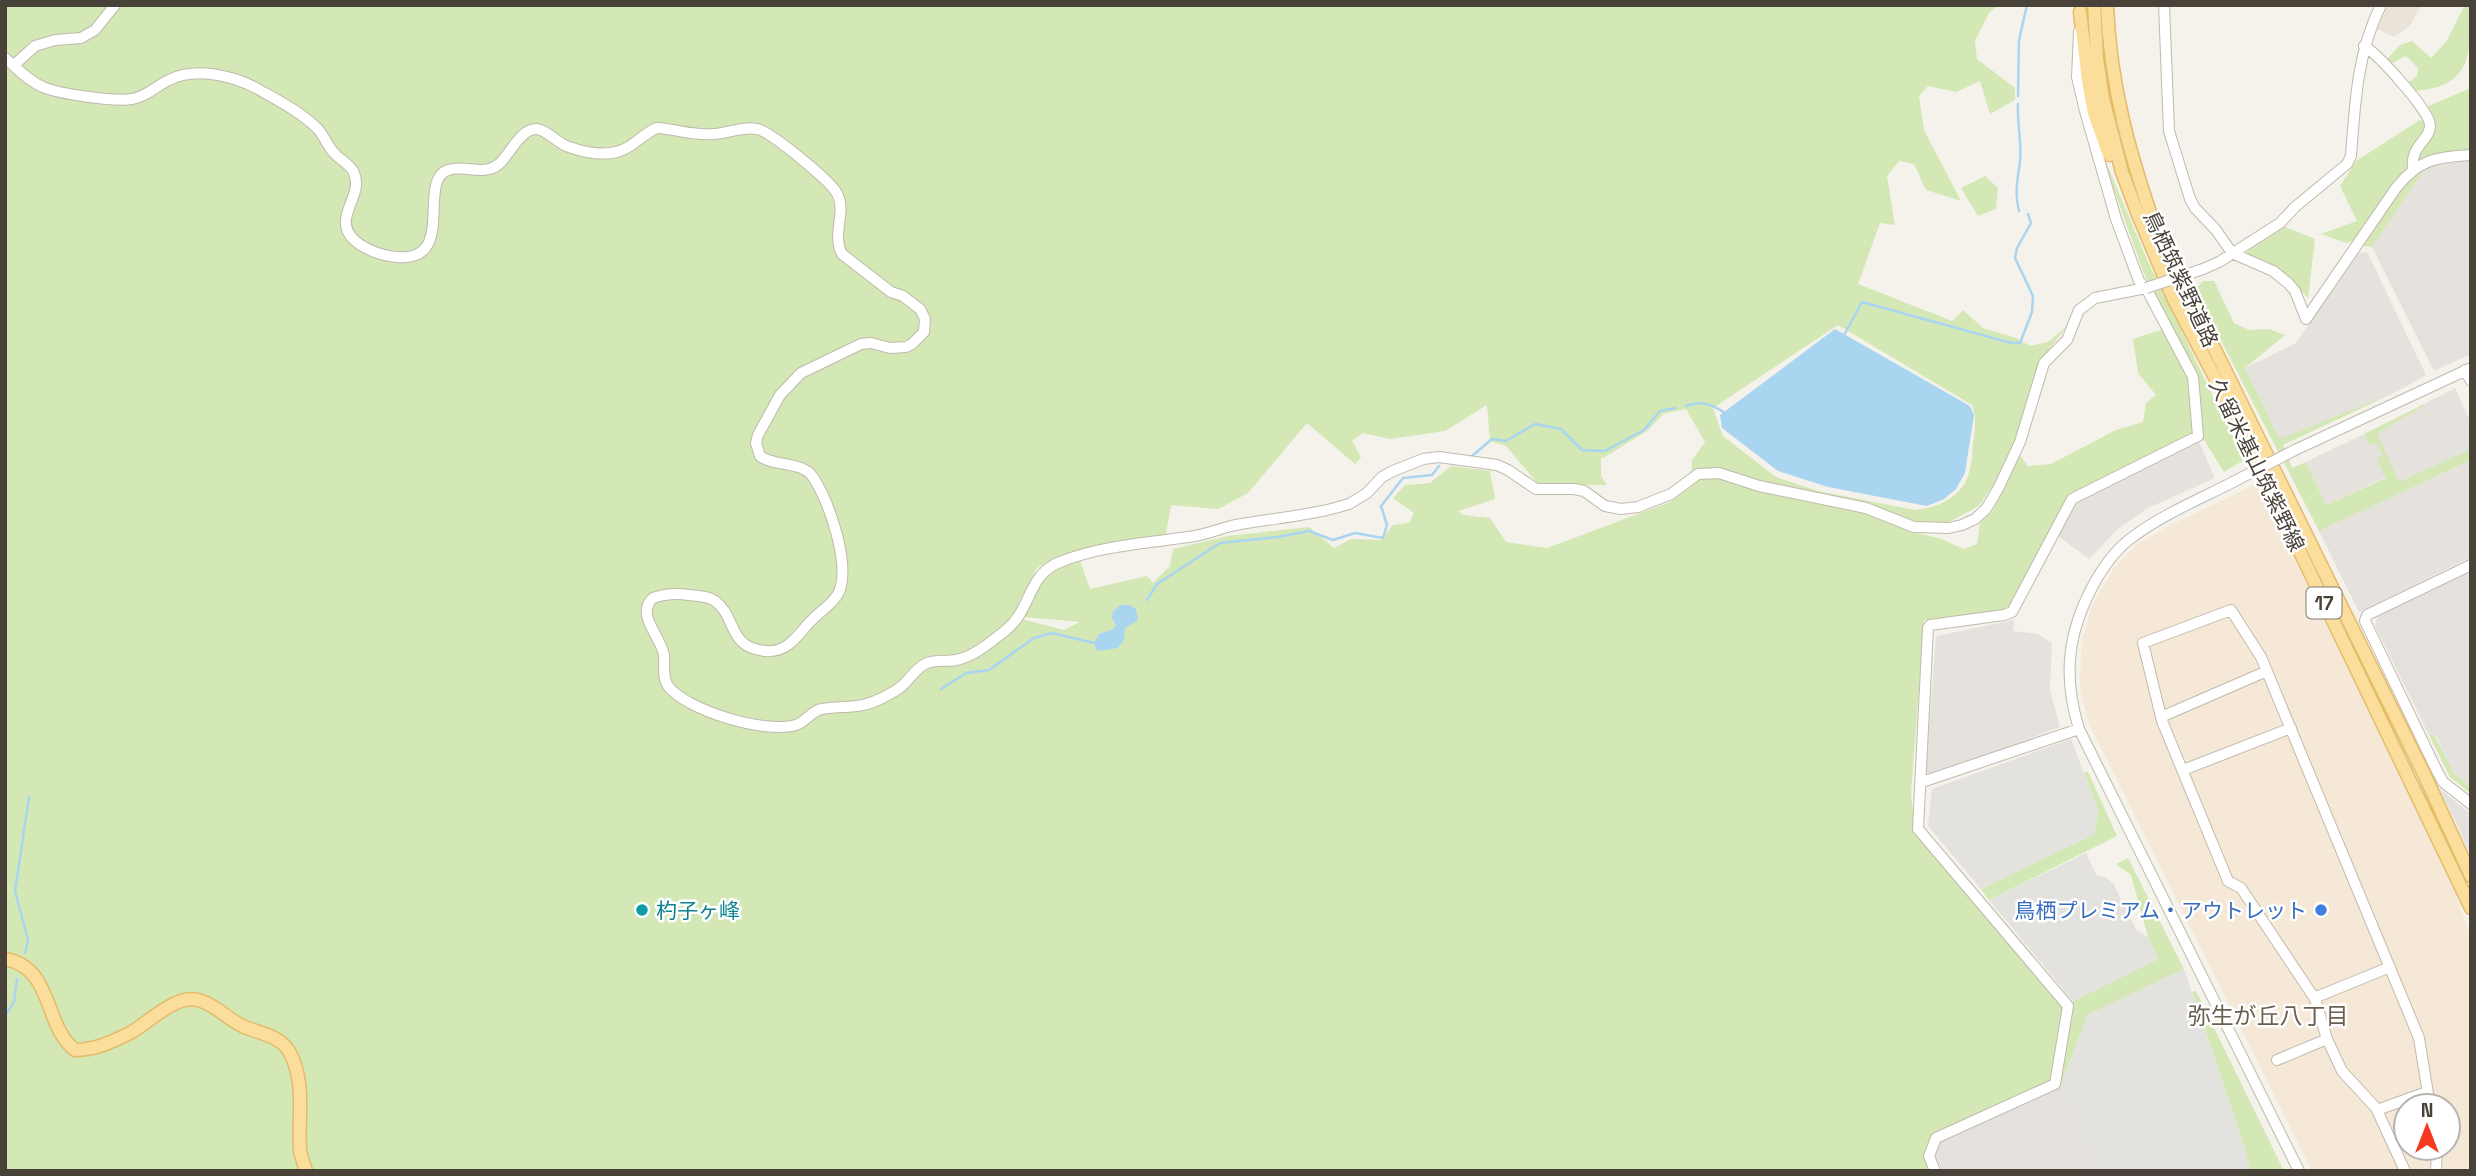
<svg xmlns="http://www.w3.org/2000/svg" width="2476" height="1176" viewBox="0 0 2476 1176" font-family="'Space Grotesk','Noto Sans JP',sans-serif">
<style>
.residential{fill:#e9e3d9}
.commercial{fill:#f6e8d7;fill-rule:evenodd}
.industrial{fill:#e5e1dc}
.green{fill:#d3e8b5;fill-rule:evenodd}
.parking{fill:#e4e2df}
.water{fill:#a9d5f0}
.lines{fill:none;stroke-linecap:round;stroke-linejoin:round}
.stream{stroke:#a9d5f0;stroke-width:2.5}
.minor-casing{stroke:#c1b9ad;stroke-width:12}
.major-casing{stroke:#e3bb6b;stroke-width:15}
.minor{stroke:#fff;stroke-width:10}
.major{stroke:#fcde9c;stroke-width:12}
.minor-bridge-casing{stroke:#c1b9ad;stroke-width:12;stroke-linecap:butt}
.minor-bridge{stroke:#fff;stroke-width:10}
.culture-dot{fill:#0f9aa8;stroke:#fff;stroke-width:2.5}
.shop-dot{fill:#3f7fe0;stroke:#fff;stroke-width:2.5}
.labels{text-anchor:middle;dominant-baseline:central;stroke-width:5;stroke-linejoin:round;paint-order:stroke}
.shield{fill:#fff;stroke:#807b74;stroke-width:2}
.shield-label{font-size:19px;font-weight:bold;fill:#494239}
.street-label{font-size:21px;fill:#494239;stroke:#fff}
.culture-label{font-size:21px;fill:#0d838f;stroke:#fff;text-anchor:start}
.shop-label{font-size:21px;fill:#366cbe;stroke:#fff;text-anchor:end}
.neighbourhood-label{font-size:23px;fill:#6c6050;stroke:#fff}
</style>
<rect width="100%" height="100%" fill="#f5f2eb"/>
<path class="residential" d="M2388,5H2421L2410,26L2394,37L2377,29Z"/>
<path class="commercial" d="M2258,483L2455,892L2470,935L2471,1171H2312L2090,726L2086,712L2081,695L2080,676L2082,641L2091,608L2114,568L2136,545L2175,523ZM2406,1106H2448V1148H2406Z"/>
<path class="industrial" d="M2471,160V354L2434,371L2372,247L2423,171L2445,162Z
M2367,252L2426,375L2396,392L2279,440L2245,368L2296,343L2359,253Z
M2455,388L2471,423V449L2399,483L2376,433L2424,406V404Z
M2364,434L2370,446L2376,443L2383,456L2378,460L2386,477L2326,505L2306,462Z
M2198,440L2215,478L2148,508L2118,529L2089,559L2058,536L2075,502Z
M2471,460V557L2359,612L2319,531Z
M2471,572V788L2455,774L2435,735H2429L2375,626L2378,616Z
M2014,620L2013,631L2038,634L2052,643L2050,690L2060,727L1932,775L1926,771L1936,636Z
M2057,1089L2096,1171H1942L1935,1154L1941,1139Z"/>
<path class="green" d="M5,5H1998L1989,13L1975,41L1977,59L2015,88V100L1990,114L1980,81L1956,92L1928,86L1919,96L1924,130L1961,201L1926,190L1914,164L1899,161L1887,176L1895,225L1880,223L1858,284L1952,321L1963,310L1983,328L2016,338L2030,346L2048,342L2067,326L2041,360L2012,457L1979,506L1949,522L1916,523V533L1942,539L1963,549L1977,544L1980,523L1992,512L2020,455L2028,466L2051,464L2116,430L2143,422L2146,403L2156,395L2138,373L2133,339L2170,327L2143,271L2095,136L2148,262L2244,460L2224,472L2199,432L2067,496L2009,612L1924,620L1911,794L1915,832L2064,1006L2053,1080L1934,1134L1932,1171H5ZM1838,325L1972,405C1977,419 1975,428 1973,443C1972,453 1972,466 1968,476C1960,498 1937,508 1915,510L1818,491L1776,477L1723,436L1713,408ZM1487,405L1490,441L1506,446L1539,485H1607L1601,476V458L1605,457L1647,431L1663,414L1686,409L1705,442L1692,460L1691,487L1670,502L1547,548L1506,542L1490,518L1463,515L1458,511L1495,499L1490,471L1451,466L1430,483L1405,485L1393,498L1414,513L1409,523L1393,525L1381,540L1351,539L1334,548L1309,527L1228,536L1173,549L1170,566L1153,583L1147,576L1090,589L1080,561L1045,574L1024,617L1080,622L1064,630L1022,619L1018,604L1037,568L1061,556L1166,534L1171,505L1218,509L1248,493L1307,423L1355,464L1361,457L1352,441L1363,433L1390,439L1445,431Z
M2465,5H2471C2471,54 2472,88 2413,91L2406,84L2417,76L2418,68L2406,56L2391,64L2386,60L2400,45L2412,41L2431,58L2446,42Z
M2471,88V160L2445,162L2423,171L2372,247L2361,246L2358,239L2346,243L2321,234L2357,221L2340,186L2356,161L2420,120L2434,128L2424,108Z
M1985,176L1998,188L1996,209L1978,216L1961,188Z
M2283,226L2315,239L2308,298L2286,275L2244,254Z
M2203,281H2214L2234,323L2249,330L2269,329L2285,335L2245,368L2279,439L2396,392L2283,445L2292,468L2306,462L2326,505L2386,478L2377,459L2383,456L2376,443L2370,446L2364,434L2424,404V406L2377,433L2399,482L2471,449V460L2319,531L2195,290Z
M2429,735H2434L2455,774L2471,788V794L2450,777Z
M2084,772H2088L2117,836L1989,900L1981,889L2094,834L2098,810Z
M2128,858L2184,969L2088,1015L2058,1093L2057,1089L2073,1001L2158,959L2148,937L2131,875L2116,864Z
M2196,991L2284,1171H2250L2244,1146L2192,992Z"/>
<path class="parking" d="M2071,739L2098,810L2094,834L1981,889L1928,826L1932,789Z
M2439,788L2471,814V856L2458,827Z
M2086,853L2097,876L2105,877L2113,883L2137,931L2148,937L2158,959L2073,1001L1989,900Z
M2184,969L2244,1146L2250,1171H2096L2058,1093L2088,1015Z"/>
<path class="water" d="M1835,329L1970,406L1974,415L1965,473L1956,489L1944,499L1927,506L1828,487L1778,471L1722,428L1720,415Z
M1121,605H1130L1136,609L1138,620L1125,628L1124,640L1118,648L1097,651L1094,643L1099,634L1113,629L1116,625L1112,618L1113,611Z"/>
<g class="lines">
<path class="stream" d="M2018,96L2019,40L2027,5
M2018,104C2017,123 2022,144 2020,161C2018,178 2014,193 2019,211
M1843,337L1862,302L2011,343H2020L2032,312L2033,296L2015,258L2017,248L2031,223L2028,214
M1686,406C1701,400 1713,405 1725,413
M1472,456L1492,439L1506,441L1535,424L1561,429L1582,450L1605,451L1644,430L1660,411L1676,408
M1147,600L1157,584L1220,543L1278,537L1309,531L1333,540L1355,533L1383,538L1387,525L1381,506L1403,478L1432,475L1439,466
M941,689L966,673L989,670L1034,638L1052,633L1094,643
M25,953L28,940L15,891L29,797
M5,1016L14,1002L17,979"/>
<g class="minor-casing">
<path id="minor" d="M2164,5L2169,131L2190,199L2195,208L2216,230L2232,253L2273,271L2288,283L2295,291L2306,319L2396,188C2419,159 2436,157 2471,155
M2364,46C2378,54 2429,110 2430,125C2431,139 2410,146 2413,168
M5,58C17,68 28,81 43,87C59,94 115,102 132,99C146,97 156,86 169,80C195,67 231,75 256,88C277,100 301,112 318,129C325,137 328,148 336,155C342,161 351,165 354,173C361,190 348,203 346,219C343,243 377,255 396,257C458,263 416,181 448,170C466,164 483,177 499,164C510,154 521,128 537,129C549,131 558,144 569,147C589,154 612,158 630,146C639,140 647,132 657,128C676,129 694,136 715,134C729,133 743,126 757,129C770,131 829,180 836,192C848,210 831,234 842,254L891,292L903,296L920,309L925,319L924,332L912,344L906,347L890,348L871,343L861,344L801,373L780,395L758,435L756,443L760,456C774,467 803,461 813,477C829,502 852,566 838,594C831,606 817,613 808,624C796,638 786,653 765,651C727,647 737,617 715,601C708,596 698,596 689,595C677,593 664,594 653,598C635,614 661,637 664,655C665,664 662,678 668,686C687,711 766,734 796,725C806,722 812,710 822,709C846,705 860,710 884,697C890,694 897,690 902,686C910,679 915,669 925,664C935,659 946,662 956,660C974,657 992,641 1006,630C1032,609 1027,575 1060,562C1103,545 1150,543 1195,536C1207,534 1219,529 1231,526C1265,519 1301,517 1335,508L1349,504L1367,493L1382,477L1393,471L1423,459L1439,457L1497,465L1508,470L1536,489H1574L1584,491L1605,506L1621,509L1638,507L1671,494L1698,474L1719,473L1759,486L1866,508L1914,527L1949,528L1962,525L1975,519L1986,509L1998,489L2020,442L2044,363L2067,340L2079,310L2095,298L2146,288
M14,65L35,46L55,40L81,38L95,30L115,5
M2203,269L2219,262L2280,223L2295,207L2347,164L2351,156C2355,103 2357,53 2381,5
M2465,370L2471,381
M2295,450L2471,368
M2233,482C2198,500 2161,515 2130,539C2115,550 2105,565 2096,580C2068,630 2062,674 2079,729L2299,1171
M2471,565L2367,615L2365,621L2436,769L2443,782L2471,804
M2161,717L2267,671
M2183,770L2291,728
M1922,782L2079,729
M2314,998L2390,967
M2277,1060L2327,1039
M2377,1110L2427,1092
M1935,1171L1929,1156L1936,1138L2055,1084L2068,1006L1918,829L1928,628L1930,625L2004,615L2012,612L2072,499L2198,436L2193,377L2146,288L2139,281L2116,219L2085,111L2077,77L2079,32
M2405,1171L2376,1108L2342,1071L2327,1039L2315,999L2241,888L2228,881L2162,721L2143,643L2231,610L2261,657L2419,1038L2430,1106
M2436,1171L2437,1148"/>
</g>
<g class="major-casing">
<path id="major" d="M2094,5L2097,59L2103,99L2122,172L2137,212L2174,300L2229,404L2471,908
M2107,5C2110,86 2130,155 2156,230L2424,774L2471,876
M2080,12L2088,81L2094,113L2109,155
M5,959C54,968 43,1025 75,1050C95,1050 112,1042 130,1033C150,1022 177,992 201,1001C218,1006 230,1022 247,1028C269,1036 287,1037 295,1065C304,1092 298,1122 300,1150C301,1157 304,1164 306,1171"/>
</g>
<use href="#minor" class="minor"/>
<use href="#major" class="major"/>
<g class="minor-bridge-casing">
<path id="minor-bridge" d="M2146,288L2203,269
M2233,482L2295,450"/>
</g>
<use href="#minor-bridge" class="minor-bridge"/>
</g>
<circle class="culture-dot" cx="642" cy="910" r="7"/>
<circle class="shop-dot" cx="2321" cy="910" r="7"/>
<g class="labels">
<rect class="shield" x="2306.5" y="587.5" width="35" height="31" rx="5"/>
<g class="shield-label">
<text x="2324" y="603">17</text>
</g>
<g class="street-label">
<text transform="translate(2181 279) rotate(65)">鳥栖筑紫野道路</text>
<text transform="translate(2257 465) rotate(64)">久留米基山筑紫野線</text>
</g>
<g class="culture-label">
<text x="656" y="910">杓子ヶ峰</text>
</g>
<g class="shop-label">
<text x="2307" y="910">鳥栖プレミアム・アウトレット</text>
</g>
<g class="neighbourhood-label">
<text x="2268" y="1016">弥生が丘八丁目</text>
</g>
</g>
<rect width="2476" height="1176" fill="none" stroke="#494239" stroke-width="14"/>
<g transform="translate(2427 1127)"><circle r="33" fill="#ffffff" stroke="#b6b3b0" stroke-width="2"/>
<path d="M0-5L12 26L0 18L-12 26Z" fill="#f63921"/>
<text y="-10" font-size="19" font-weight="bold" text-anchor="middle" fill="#494239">N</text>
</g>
</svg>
